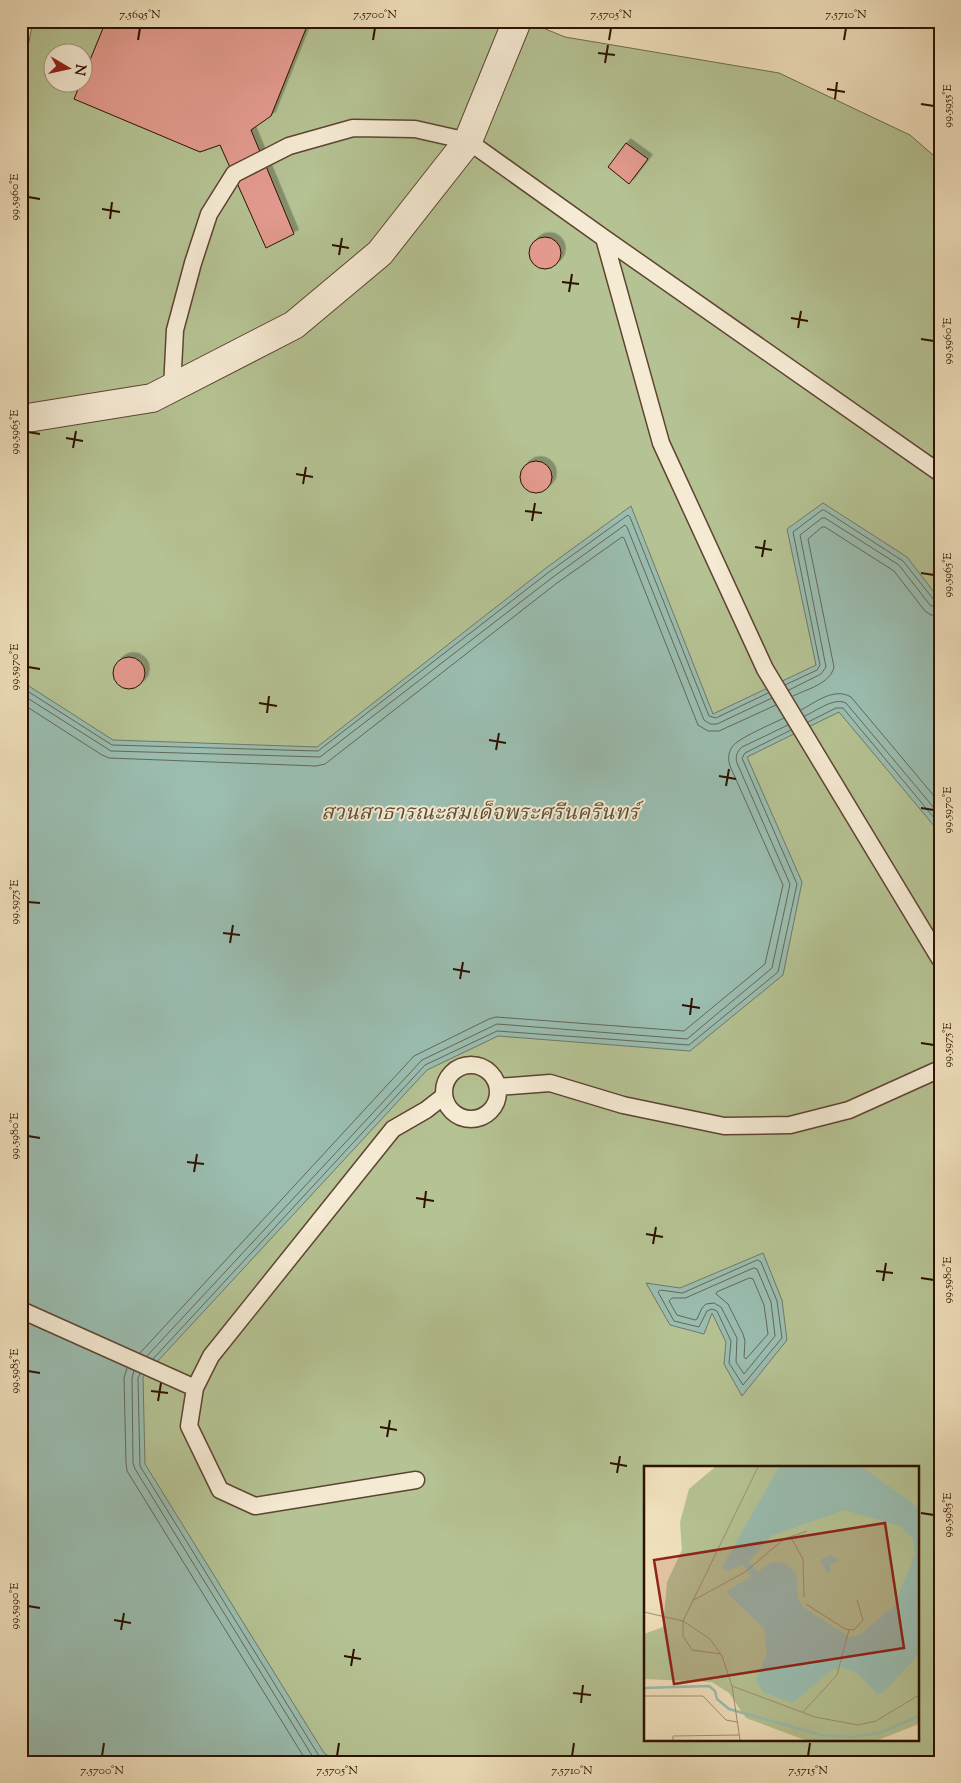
<svg xmlns="http://www.w3.org/2000/svg" width="961" height="1783" viewBox="0 0 961 1783" font-family="'Sorts Mill Goudy','Noto Serif Thai',serif">
<style>
.green{fill:#b5c293;stroke:#726a4a;fill-rule:evenodd}
.water{fill:#9abdb0;stroke:#6f786a}
.lines{fill:none;stroke-linecap:round;stroke-linejoin:round}
.shore{stroke:#646758;stroke-width:1}
.building{fill:#e29a8e;stroke:#2e1101;filter:url(#shadow)}
.lane-casing{stroke:#5e4430;stroke-width:19}
.street-casing{stroke:#5e4430;stroke-width:30}
.lane{stroke:#f5ead3;stroke-width:16}
.street{stroke:#f5ead3;stroke-width:28}
.ticks{fill:none;stroke:#2e1101;stroke-width:2}
.labels{text-anchor:middle;dominant-baseline:central;stroke-width:4;stroke-linejoin:round;paint-order:stroke}
.park-label{font-size:21px;font-style:italic;fill:#5d4f34;stroke:#f5ead3}
.inset-river{fill:none;stroke:#9abdb0;stroke-width:2.5}
.inset-road{fill:none;stroke:#a28d71;stroke-width:1}
.view{fill:#8f2418;fill-opacity:0.15;stroke:#8f2418;stroke-width:2.5}
.inset-edge{fill:none;stroke:#2e1101;stroke-width:2.5}
.neatline{fill:none;stroke:#2e1101;stroke-width:2}
.ticks-label{font-size:12px;text-anchor:middle;fill:#2e1101}
</style>
<defs>
<filter id="shadow"><feDropShadow dx="4.5" dy="-4.5" stdDeviation="0" flood-color="#0004"/></filter>
</defs>
<rect width="100%" height="100%" fill="#efdfbb"/>
<filter id="stains"><feTurbulence type="fractalNoise" baseFrequency=".004" numOctaves="4"/><feColorMatrix values="0 0 0 0 .2 0 0 0 0 .09 0 0 0 0 .02 0 0 0 .5 -.17"/></filter>
<radialGradient id="worn" r=".72"><stop offset=".6" stop-color="#630" stop-opacity="0"/><stop offset="1" stop-color="#630" stop-opacity=".3"/></radialGradient>
<path class="green" d="M33,21H526L565,37L779,73L910,135L940,161V1762H21V82ZM52,52H82V82H52ZM645,1467H917V1739H645Z"/>
<path class="water" d="M823,503L907,557L940,600V833L839,712L747,757L802,882L783,975L690,1051L498,1036L427,1070L143,1377L145,1464L324,1753L338,1762H21V681L113,740L317,747L546,568L631,506L713,714L816,665L787,529Z
M763,1253L782,1300L787,1340L742,1396L724,1364L726,1342L712,1313L704,1334L670,1325L646,1283L680,1288Z"/>
<g class="lines">
<path class="shore" d="M785,685L817,670L820,665L793,532L822,510H824L903,561L934,600L940,602
M21,687L112,745L318,751L549,572L628,515L630,517L709,716L716,718L768,693
M789,690L821,674L826,667L800,535L822,518H825L899,565L930,605L940,609
M21,694L111,751L320,757L553,577L625,525L627,527L704,720L710,724H717L772,698
M793,696C807,689 830,684 834,667L808,539L822,527H825L894,571L925,611L931,615L940,616
M21,703L102,755L109,758L316,766L325,764L557,583L622,537L624,538L698,725L708,731H719L776,705
M801,710C816,702 834,687 851,697L940,803
M805,716C816,711 834,697 846,703L940,815
M808,722L836,708H843L940,825
M758,1260L761,1262L777,1301L782,1338L743,1385L729,1363L731,1341L717,1311L712,1309L707,1311L699,1327L674,1321L658,1292L660,1290L682,1293Z
M754,1268L757,1269L771,1302L775,1336L744,1374L736,1362L737,1338L721,1307L714,1303L706,1304L702,1308L697,1319L695,1320L677,1315L669,1301L672,1298H685Z
M750,1278L753,1279L764,1305L768,1334L746,1359L744,1357L745,1341L743,1334L728,1304L716,1294L717,1292Z
M140,1353L414,1056L489,1019L496,1017L684,1031L765,964L783,885L730,766C728,760 728,753 732,747C738,738 772,724 784,718
M147,1356L422,1060L497,1024L687,1039L772,968L790,884L737,763C735,757 737,751 742,747L788,725
M153,1359L425,1065L497,1031L689,1045L778,972L797,884L742,758L745,753L791,730
M127,1368L124,1378L126,1463L127,1471L307,1762
M134,1371L132,1378L133,1463L135,1469L316,1762
M140,1374L138,1378L140,1466L319,1756L328,1762"/>
</g>
<path class="building" d="M106,21H309L271,116L251,130L294,234L266,248L220,145L200,152L74,99Z
M626,143L648,159L629,184L608,167Z
M529 253a16 16 0 1 1 32 0a16 16 0 1 1-32 0Z
M520 477a16 16 0 1 1 32 0a16 16 0 1 1-32 0Z
M113 673a16 16 0 1 1 32 0a16 16 0 1 1-32 0Z"/>
<g class="lines">
<g class="lane-casing">
<path id="lane" d="M604,238L661,443L765,669L940,959
M172,388L175,330L193,263L209,214L234,174L289,146L353,128L415,129L468,141L604,238L940,473
M444 1092a27 27 0 1 1 54 0a27 27 0 1 1-54 0Z
M498,1087L550,1083L623,1105L724,1126L790,1125L849,1110L940,1069
M21,1310L195,1388
M416,1480L255,1506L220,1490L189,1426L195,1388L211,1356L393,1129L426,1110L444,1096"/>
</g>
<g class="street-casing">
<path id="street" d="M21,419L152,398L294,325L380,253L468,141L517,21"/>
</g>
<use href="#lane" class="lane"/>
<use href="#street" class="street"/>
</g>
<path class="ticks" d="M138,40L140,28M373,40L375,28M609,40L611,28M844,40L846,28M598,53L615,55M605,63L608,45M827,89L845,92M835,99L837,82M921,104L934,106M28,197L40,199M102,209L120,212M110,219L112,202M332,245L349,248M339,255L342,238M562,282L579,284M569,292L572,274M791,318L808,321M798,328L801,311M921,339L934,341M28,432L40,434M66,438L83,441M73,448L76,431M296,474L313,477M303,484L306,467M525,511L542,513M532,521L535,503M755,547L772,550M762,557L765,540M921,573L934,575M28,667L40,669M259,703L277,706M267,713L269,696M489,740L506,743M496,750L499,733M719,776L736,779M726,786L729,769M921,808L934,810M28,902L40,903M223,933L240,935M230,943L233,925M453,969L470,972M460,979L463,962M682,1005L700,1008M690,1015L692,998M921,1043L934,1045M28,1136L40,1138M187,1162L204,1164M194,1172L197,1154M416,1198L434,1201M424,1208L426,1191M646,1234L663,1237M653,1244L656,1227M876,1271L893,1273M921,1278L934,1280M883,1281L886,1263M28,1371L40,1373M151,1391L168,1393M158,1401L161,1383M380,1427L397,1430M387,1437L390,1420M610,1463L627,1466M617,1473L620,1456M921,1513L934,1515M28,1606L40,1608M114,1620L131,1623M121,1630L124,1613M344,1656L361,1659M351,1666L354,1649M573,1693L591,1695M581,1703L583,1685M102,1756L104,1743M337,1756L339,1743M572,1756L574,1743M808,1756L810,1743"/>
<g class="labels">
<g class="park-label">
<text x="480" y="814">สวนสาธารณะสมเด็จพระศรีนครินทร์</text>
</g>
</g>
<g transform="translate(644 1466)">
<rect width="275" height="275" fill="#efdfbb"/>
<path d="M71,1H275V258L234,274H161L102,252L85,227L68,216L0,213V168L19,161L23,116L38,84L36,56L45,23Z" fill="#b5c293"/>
<path d="M135,1H218L275,42V188L239,227L233,228L214,208L196,201L186,205L149,237L119,226L112,214L123,188L120,162L82,126L107,111L99,99L82,105L78,101ZM200,44L256,60L269,73L271,88L250,140L216,169L205,171L159,141L154,132L152,107L140,97L128,96L113,106L105,95L127,70ZM187,89L195,94L186,99L187,104L183,108L176,94Z" fill="#9abdb0" fill-rule="evenodd"/>
<path class="inset-river" d="M0,222L65,220L71,225L73,233L85,243L177,269L208,271L236,267L275,250"/>
<path class="inset-road" d="M146,70L159,93L160,131M48,135L101,106L140,73L163,65M162,138L201,163L210,164L219,154L213,134M0,146L39,155L66,173L78,190L88,220L96,274M77,188L48,184L39,170V155L114,1M88,220L171,251L214,259L232,255L275,229M0,230H59L82,254L93,256M159,246L193,209L205,164M29,274V270L95,269"/>
<path class="view" d="M241,57L260,182L30,218L10,94Z"/>
<rect width="275" height="275" class="inset-edge"/>
</g>
<rect width="961" height="1783" fill="none" stroke="#efdfbb" stroke-width="55"/>
<g transform="translate(68 68) rotate(99)"><circle r="24" fill="#f5ead3" stroke="#a5937f"/>
<path d="M0-4L9 19L0 12L-9 19Z" fill="#8f2418"/>
<text y="-8" font-size="14" font-weight="bold" text-anchor="middle" fill="#2e1101">N</text>
</g>
<rect x="28" y="28" width="906" height="1728" class="neatline"/>
<g class="ticks-label">
<text x="140" y="18">7.5695°N</text>
<text x="375" y="18">7.5700°N</text>
<text x="611" y="18">7.5705°N</text>
<text x="846" y="18">7.5710°N</text>
<text transform="translate(947 106) rotate(-90)" y="4">99.5955°E</text>
<text transform="translate(14 197) rotate(-90)" y="4">99.5960°E</text>
<text transform="translate(947 341) rotate(-90)" y="4">99.5960°E</text>
<text transform="translate(14 432) rotate(-90)" y="4">99.5965°E</text>
<text transform="translate(947 575) rotate(-90)" y="4">99.5965°E</text>
<text transform="translate(14 667) rotate(-90)" y="4">99.5970°E</text>
<text transform="translate(947 810) rotate(-90)" y="4">99.5970°E</text>
<text transform="translate(14 902) rotate(-90)" y="4">99.5975°E</text>
<text transform="translate(947 1045) rotate(-90)" y="4">99.5975°E</text>
<text transform="translate(14 1136) rotate(-90)" y="4">99.5980°E</text>
<text transform="translate(947 1280) rotate(-90)" y="4">99.5980°E</text>
<text transform="translate(14 1371) rotate(-90)" y="4">99.5985°E</text>
<text transform="translate(947 1515) rotate(-90)" y="4">99.5985°E</text>
<text transform="translate(14 1606) rotate(-90)" y="4">99.5990°E</text>
<text x="102" y="1774">7.5700°N</text>
<text x="337" y="1774">7.5705°N</text>
<text x="572" y="1774">7.5710°N</text>
<text x="808" y="1774">7.5715°N</text>
</g>
<rect width="100%" height="100%" filter="url(#stains)"/>
<rect width="100%" height="100%" fill="url(#worn)"/>
</svg>
